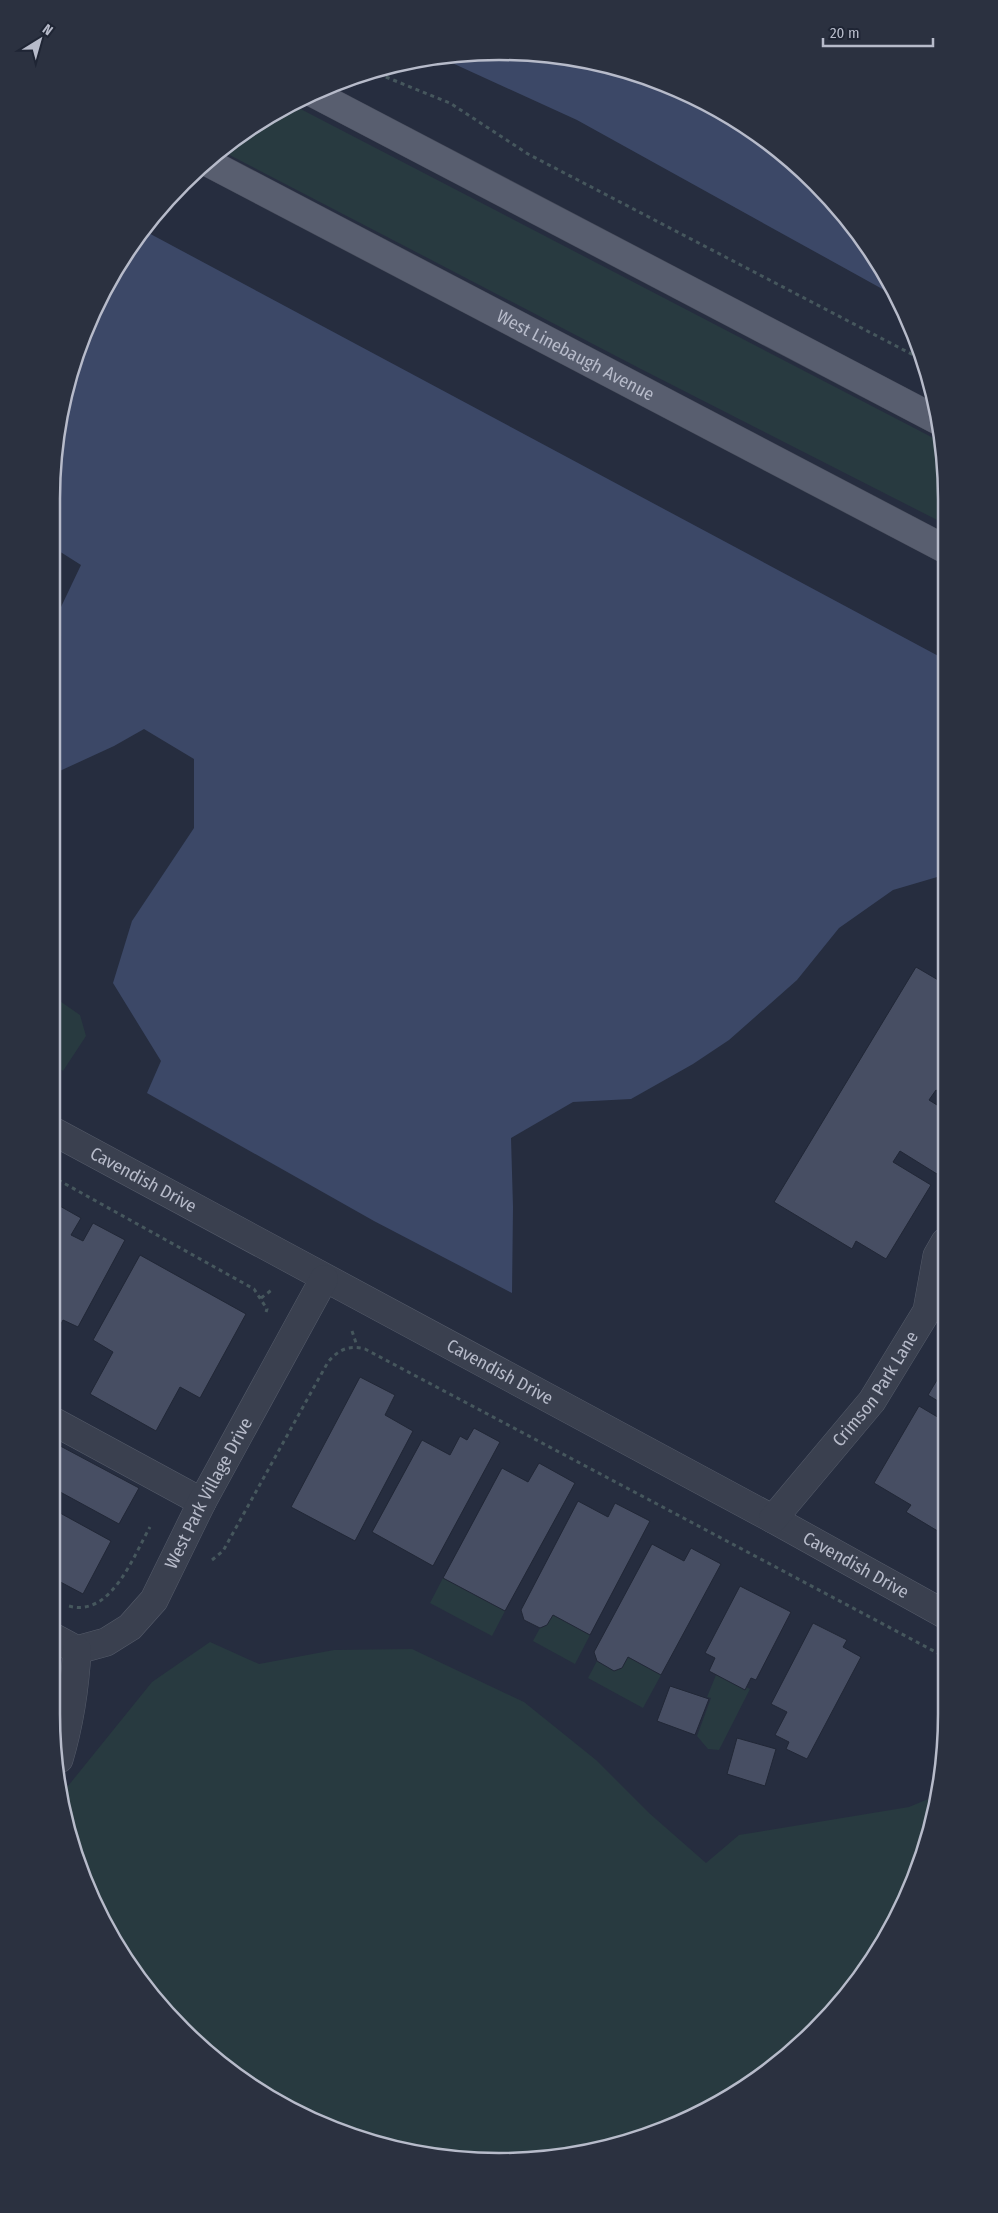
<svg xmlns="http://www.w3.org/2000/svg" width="998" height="2213" viewBox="0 0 998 2213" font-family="'Fira Sans Condensed',sans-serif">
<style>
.green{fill:#283a40}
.water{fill:#3c4867}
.building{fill:#474e63;stroke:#212736}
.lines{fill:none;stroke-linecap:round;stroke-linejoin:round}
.minor-casing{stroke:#555b6a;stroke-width:29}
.major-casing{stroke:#444958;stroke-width:29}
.path{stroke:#46575d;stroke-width:3;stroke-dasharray:4 4;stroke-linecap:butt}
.minor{stroke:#3a404f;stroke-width:28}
.major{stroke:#585e6f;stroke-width:28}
.labels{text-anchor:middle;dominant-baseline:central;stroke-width:5;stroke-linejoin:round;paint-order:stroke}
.street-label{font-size:18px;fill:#b7bbca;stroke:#1f2534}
.rim{fill:none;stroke:#b7bbca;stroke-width:2.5}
</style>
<rect width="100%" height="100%" fill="#262d3f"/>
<path class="green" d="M291,104L943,443V523L639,368L220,150Z
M51,995L80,1015L86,1036L63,1071L51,1063Z
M443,1578L505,1611L492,1636L430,1603Z
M553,1615L590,1635L575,1664L533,1641L540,1628L547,1625Z
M210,1642L259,1664L334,1650L412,1649L524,1702L596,1760L649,1813L706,1863L739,1835L909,1807L933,1797L923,1858L887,1938L836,2009L723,2102L586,2153L499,2162L412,2153L275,2102L162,2009L111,1938L75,1858L64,1791L152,1682Z
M628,1657L661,1675L643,1708L588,1678L597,1661L614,1670Z
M716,1675L744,1689L746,1687L750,1689L719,1750L708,1749L697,1736L711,1698L707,1697Z"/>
<path class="water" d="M470,52L558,55L643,75L771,144L854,226L895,296L577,120L439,57Z
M143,230L944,659V875L893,890L839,928L797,980L729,1040L693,1064L631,1099L573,1102L511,1138L513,1207L512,1293L374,1221L147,1093L161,1061L113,983L132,921L194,828V759L144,729L114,746L51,775V628L81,565L51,546V499L75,355L111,275Z"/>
<path class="building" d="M916,967L945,984V1096L936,1090L929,1100L945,1110V1160L937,1174L900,1151L893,1162L931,1185L886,1259L856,1241L852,1249L774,1202Z
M51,1201L81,1218L71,1235L83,1241L93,1223L125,1240L78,1327L63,1320L51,1342Z
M140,1255L246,1314L200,1398L180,1387L156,1431L90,1394L113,1352L93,1340Z
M946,1365V1406L928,1395Z
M360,1377L395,1395L385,1415L413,1431L355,1541L291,1507Z
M919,1406L946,1422V1536L906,1512L911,1505L874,1483Z
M474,1428L500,1442L433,1566L372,1532L422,1440L450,1455L460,1436L467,1440Z
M51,1441L139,1488L119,1524L51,1487Z
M539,1463L575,1483L505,1611L443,1578L502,1468L528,1482Z
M578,1501L608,1517L615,1503L650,1521L590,1635L553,1615L547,1625L540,1628L524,1620L521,1610Z
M51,1508L111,1541L83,1594L51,1577Z
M652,1544L684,1561L691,1548L721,1564L661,1675L628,1657L622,1668L614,1671L597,1661L594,1652Z
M740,1586L791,1612L757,1678L756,1680L751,1678L745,1690L709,1671L715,1658L705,1653Z
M813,1623L847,1640L843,1647L861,1657L807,1759L786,1749L789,1742L775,1735L787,1712L771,1704Z
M670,1686L709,1699L695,1735L657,1721Z
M737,1738L776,1749L765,1786L727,1774Z"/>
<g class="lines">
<g class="minor-casing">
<g id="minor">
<path id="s1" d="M51,1130L773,1519L946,1615"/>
<path d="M51,1420L202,1502"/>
<path id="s2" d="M773,1519L872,1401L927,1311L937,1256L945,1242"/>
<path id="s3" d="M51,1636L77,1650L106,1642L130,1627L154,1600L202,1502L324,1279"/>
<path d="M59,1759C70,1722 75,1688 77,1650"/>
</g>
</g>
<g class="major-casing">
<g id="major">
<path d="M313,93L937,420"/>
<path id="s4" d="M207,162L943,548"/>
</g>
</g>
<path class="path" d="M371,71L450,103L528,154L921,359
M51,1176L254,1289L267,1309L266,1312
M261,1298L273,1289
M352,1331L357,1346
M212,1560L223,1551L328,1362C339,1349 349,1345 365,1349L947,1658
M51,1598L59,1603
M69,1606C111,1618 134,1555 150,1527"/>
<use href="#minor" class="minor"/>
<use href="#major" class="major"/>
</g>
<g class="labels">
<g class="street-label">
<text stroke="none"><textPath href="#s4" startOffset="416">West Linebaugh Avenue</textPath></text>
<text stroke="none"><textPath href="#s1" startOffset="105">Cavendish Drive</textPath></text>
<text stroke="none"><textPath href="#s1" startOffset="510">Cavendish Drive</textPath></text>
<text stroke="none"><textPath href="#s2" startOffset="166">Crimson Park Lane</textPath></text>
<text stroke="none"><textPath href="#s3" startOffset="244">West Park Village Drive</textPath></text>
<text stroke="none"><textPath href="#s1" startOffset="915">Cavendish Drive</textPath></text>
</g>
</g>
<path d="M0 0H998V2213H0ZM499 60H499A439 439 0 0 1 938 499V1714A439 439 0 0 1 499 2153H499A439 439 0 0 1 60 1714V499A439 439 0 0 1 499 60Z" fill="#2b3140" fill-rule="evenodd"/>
<path class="rim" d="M499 60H499A439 439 0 0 1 938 499V1714A439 439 0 0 1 499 2153H499A439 439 0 0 1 60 1714V499A439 439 0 0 1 499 60Z"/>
<g transform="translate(40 40) rotate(37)" stroke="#1f2534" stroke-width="4" paint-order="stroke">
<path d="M0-4L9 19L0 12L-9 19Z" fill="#b7bbca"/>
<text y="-8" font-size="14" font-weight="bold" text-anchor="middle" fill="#b7bbca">N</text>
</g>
<path d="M823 38v8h110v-8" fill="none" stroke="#b7bbca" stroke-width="2.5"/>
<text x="830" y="38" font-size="15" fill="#b7bbca" stroke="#1f2534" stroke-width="4" paint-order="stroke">20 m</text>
</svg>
